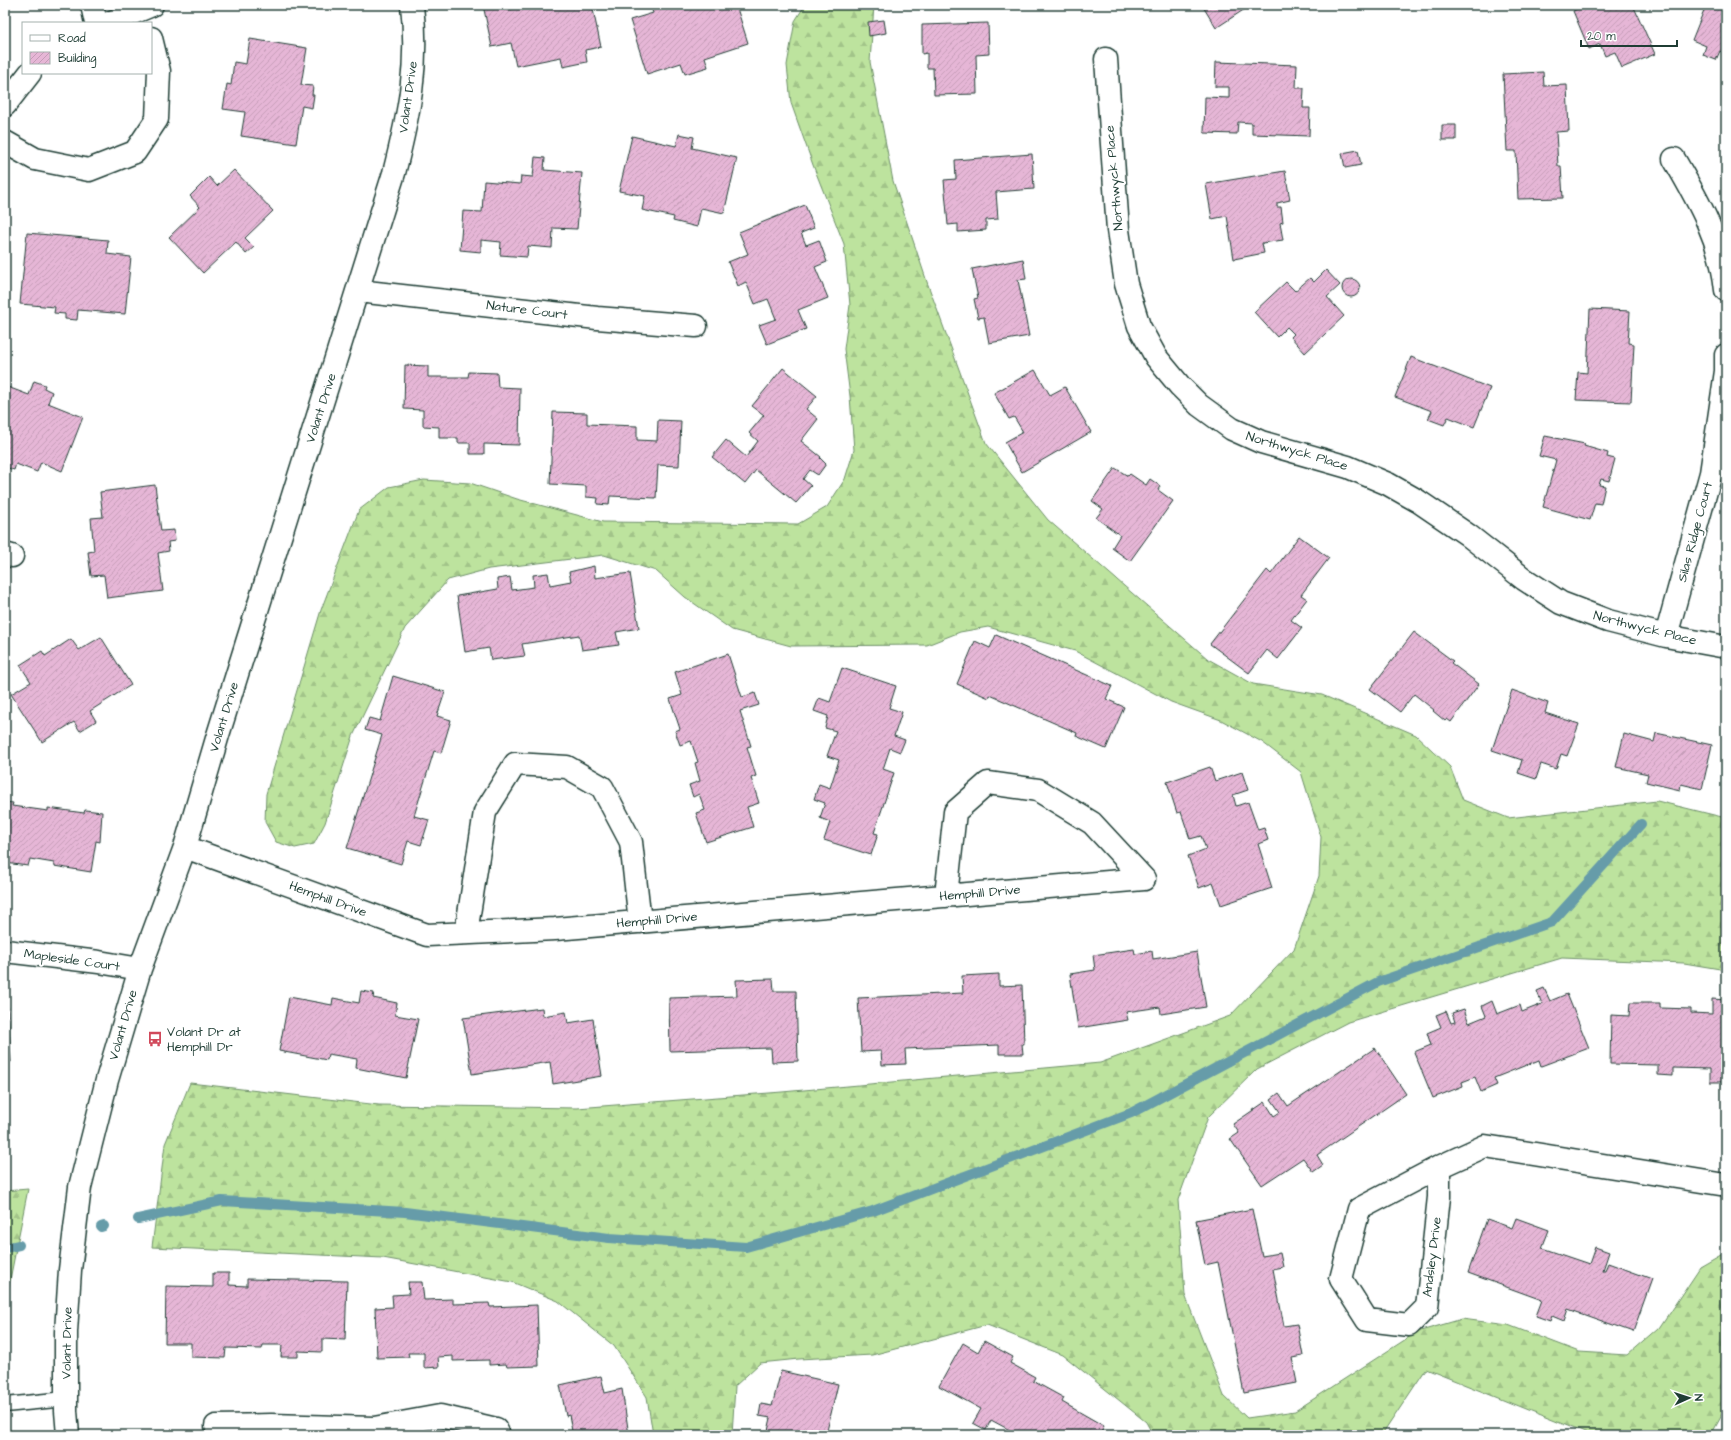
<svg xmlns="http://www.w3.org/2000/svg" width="1731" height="1440" viewBox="0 0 1731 1440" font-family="'Architects Daughter',sans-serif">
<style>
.forest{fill:url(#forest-firs);stroke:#6e9069}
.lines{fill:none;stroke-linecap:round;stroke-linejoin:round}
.stream{stroke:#669ca9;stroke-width:10}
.building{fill:url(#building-hatch);stroke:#1f3d34}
.service-casing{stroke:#1f3d34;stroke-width:17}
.minor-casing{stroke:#1f3d34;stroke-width:25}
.service{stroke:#fff;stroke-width:14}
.minor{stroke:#fff;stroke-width:22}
.labels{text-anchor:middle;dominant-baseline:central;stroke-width:4;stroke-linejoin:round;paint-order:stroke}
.street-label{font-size:13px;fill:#1f3d34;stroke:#fff}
.poi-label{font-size:13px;fill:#1f3d34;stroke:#fff;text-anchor:start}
</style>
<defs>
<pattern id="forest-firs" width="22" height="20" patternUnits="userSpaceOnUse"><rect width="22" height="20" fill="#bde39e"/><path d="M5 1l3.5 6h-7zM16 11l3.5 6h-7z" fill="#a2c489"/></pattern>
<pattern id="building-hatch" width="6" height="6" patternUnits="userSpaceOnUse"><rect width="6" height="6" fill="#e6b6d6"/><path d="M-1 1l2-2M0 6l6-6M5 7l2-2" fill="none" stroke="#c59db8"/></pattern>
</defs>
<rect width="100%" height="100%" fill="#fff"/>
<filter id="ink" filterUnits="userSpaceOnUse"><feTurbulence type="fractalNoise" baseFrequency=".025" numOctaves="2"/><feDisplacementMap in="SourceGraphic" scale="8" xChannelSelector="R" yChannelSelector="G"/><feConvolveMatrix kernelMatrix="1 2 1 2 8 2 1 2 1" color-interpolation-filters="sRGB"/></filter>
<g filter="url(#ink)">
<path class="forest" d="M805,5H874L870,62L893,181L927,282L986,443L1048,520L1208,659L1253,684L1322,695L1416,735L1450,767L1463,800L1508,818L1657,801L1726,818V970L1684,963L1562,958L1348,1022L1257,1069L1208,1117L1178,1200L1185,1295L1224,1396L1247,1418L1295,1411L1417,1332L1462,1319L1508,1325L1579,1352L1628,1355L1659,1328L1700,1267L1726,1252V1406L1710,1435H1590L1426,1369L1382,1435H1153L1146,1422L1063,1355L987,1325L872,1355L799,1359L760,1363L735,1386L732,1435H653L647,1397L614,1346L558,1301L512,1282L383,1258L152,1247L165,1144L190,1083L379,1105L577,1108L782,1092L1100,1063L1230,1016L1294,949L1319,876L1321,837L1301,772L1262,742L1221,720L1171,702L1075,651L988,627L960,632L927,645L791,646L732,630L685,597L656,571L604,555L489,569L448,580L405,628L353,736L325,823L314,844L295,848L276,842L265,822L266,794L321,610L359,510L389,487L424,480L470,483L517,499L603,522L798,524L827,507L845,479L854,450L850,396L844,349L850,305L844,244L813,165L791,103L787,65L795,21Z
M28,1189L5,1305V1191Z"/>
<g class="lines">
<path class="stream" d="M138,1219L222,1201L405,1212L609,1238L746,1247L873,1211L1131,1113L1378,982L1552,922L1641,824
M101,1227L104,1226
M5,1248L19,1245"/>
</g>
<path class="building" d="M483,5H506L507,10L526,5H592L601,47L585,50L587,62L563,67L561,57L516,66L511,43L492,47Z
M650,5H736L748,43L705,57L708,67L685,74L681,63L647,74L630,20L653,13Z
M1202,5H1251L1216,28Z
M1587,5H1633L1655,54L1622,68L1615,52L1605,56L1600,44L1589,49L1573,11Z
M1706,5H1726V54L1720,51L1716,60L1703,55L1706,46L1692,40Z
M884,20L886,33L869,36L868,22Z
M988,23L989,54L976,55L977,94L934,95L933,68H927V53L922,54V25Z
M250,39L307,48L301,85L313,86L312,95H314L312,108L302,106L296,144L241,136L245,112L223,109L227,84L231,85L234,62L246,64Z
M1216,62L1297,65L1296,88H1304L1303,108H1310L1309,136L1252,134V123L1238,122L1237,134L1204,133L1205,97L1229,98V87H1215Z
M1543,72L1544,86L1567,85L1569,131L1556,132L1558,166H1561L1563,198L1518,199L1516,151H1507L1503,74Z
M1442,125H1456V140H1442Z
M679,134L694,137L692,148L737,158L724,213L701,208L697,227L673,221L674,217L642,210L645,196L619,191L632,136L676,146Z
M1358,150L1361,165L1345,168L1342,153Z
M1032,154L1034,189L996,192L998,219L986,220V230L958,232V224L948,225L944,180L956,179L955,160Z
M535,157L545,158L544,170L582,173L577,229L553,228L552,248L528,246L527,257L500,255L501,242L481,240V252L460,250L463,211L482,212L484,181L520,184L521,176L533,177Z
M234,170L273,211L245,238L254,247L246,254L236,242L203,273L169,237L200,207L190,196L209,177L217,186Z
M1285,171L1290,200L1277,203V207H1281L1283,222L1280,223L1283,240L1262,243L1264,253L1234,259L1227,216L1212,219L1206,184Z
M805,205L814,228L801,233L806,245L819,240L827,262L815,267L828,298L798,310L806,329L767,344L759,325L776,319L768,299L755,304L746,282L738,286L728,262L748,254L739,232Z
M27,233L108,240L107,254L131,257L125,314L78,310L77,320L65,319V314L54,313L55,307L20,304Z
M1023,259L1026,279L1018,280L1029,336L989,343L984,317L978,318L974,299L978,298L972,269Z
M1326,270L1340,285L1327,297L1344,316L1305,353L1291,337L1294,334L1287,327L1277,337L1254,312L1286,282L1295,291L1310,278L1314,282Z
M1342 288a9 9 0 1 1 18 0a9 9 0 1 1-18 0Z
M1590,309L1630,311L1628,343L1634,344L1631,402L1576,400L1578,372L1587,373Z
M1411,357L1490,388L1474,427L1448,417L1444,425L1428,419L1432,411L1395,397Z
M405,365L428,366V377H468L469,372L497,373L498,387L520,388L519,445L484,444V454H470V443H458V438H439V427L423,426V410L404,409Z
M783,368L817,396L806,409L818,419L801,441L821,457L820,458L826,464L818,475L810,470L803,479L811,486L796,503L756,470L745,484L712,457L726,440L746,457L758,441L749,433L764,415L752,406Z
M1035,370L1050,395L1065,387L1091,432L1022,472L1005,442L1023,432L1014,417L1009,419L994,393Z
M34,381L45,385L44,388L52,392L48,403L83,417L62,471L41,462L37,472L16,464L14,470L5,467V386L29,395Z
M553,412L587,413V424L637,426V440L657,441L658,420L681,421L679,466L658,465L656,498L610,496L609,505L597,504L598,498L586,497V486L550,484Z
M1545,436L1585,444L1584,446L1608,453L1607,457L1615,459L1609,481L1601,479L1599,485L1605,486L1601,504L1595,503L1590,520L1543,507L1556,460L1539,456Z
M1115,468L1128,476L1130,474L1146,485L1150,479L1160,486L1158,490L1173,501L1130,561L1112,548L1120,535L1096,518L1103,509L1092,501Z
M155,485L161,531L174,530L175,541L168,542L169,551L158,553L163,591L107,598L104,575L91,576L88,552L94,551L91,518L103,517L100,492Z
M1299,536L1329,558L1301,595L1307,599L1291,620L1302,628L1278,659L1267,650L1249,673L1210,644L1267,570L1271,574Z
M594,566L595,578L630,573L639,628L616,632L619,645L582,650L579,635L522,644L525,656L491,660L489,648L465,652L457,596L498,589L497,579L510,577L512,590L534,587L533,575L548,573L550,585L571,581L569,572Z
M1414,632L1453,661L1451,663L1479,684L1451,722L1447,719L1445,721L1433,711L1434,710L1414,694L1400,712L1370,689Z
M996,635L1112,686L1106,699L1124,707L1106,749L1076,736L1077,733L990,695L989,698L957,684L975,641L990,648Z
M101,637L131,685L90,711L96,721L80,731L74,722L42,742L11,694L31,682L20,665L42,651L45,656L71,639L79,650Z
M728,654L742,697L755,693L759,705L740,711L751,746L747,747L756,776L751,778L759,803L747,807L753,827L706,842L696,813L705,810L699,794L693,797L689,785L700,781L695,763L698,762L691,741L680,745L675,731L680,729L670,699L682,695L675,672Z
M842,668L896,686L889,708L902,712L894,736L905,740L900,752L890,748L883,769L894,773L874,833L878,834L871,855L824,840L830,822L820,818L825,803L814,799L819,784L830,788L839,760L827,756L836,731L825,728L828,716L814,711L819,698L830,702Z
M393,676L445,692L437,716L451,720L441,753L434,751L414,816L429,820L421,845L408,841L401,864L347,848L382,735L365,730L369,718L380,721Z
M1512,690L1548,703L1545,713L1579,724L1567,756L1561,754L1556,769L1541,764L1536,779L1518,773L1522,760L1492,750Z
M1656,733L1712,745L1702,789L1681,784L1680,790L1646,782L1648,774L1616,767L1624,734L1654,742Z
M1210,767L1215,781L1242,772L1248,790L1233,795L1236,806L1248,802L1258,830L1264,828L1268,840L1258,844L1272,888L1221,905L1213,883L1199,888L1188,856L1206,849L1201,836L1190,839L1181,812L1177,813L1167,782Z
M5,802L13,803L12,806L48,811V808L84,813L85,810L102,812L100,842L96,841L91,872L54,866V863L30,859L28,866L5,863Z
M1134,949L1135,954L1152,951L1153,959L1197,952L1206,1007L1161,1014L1160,1007L1126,1012L1128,1020L1078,1028L1070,974L1095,970L1093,955Z
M999,974V986L1022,985L1024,1044H1022L1023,1054H999V1045L905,1049L906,1064L882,1065L881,1051L861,1052L858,998L963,993L962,976Z
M773,979L774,991H796L798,1061L772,1062L771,1048L670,1051L669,998L737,996L736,980Z
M1544,988L1550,1001L1567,994L1589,1048L1541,1066L1539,1060L1494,1078L1497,1085L1481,1092L1475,1077L1462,1082L1463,1086L1433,1098L1414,1052L1431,1045L1427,1033L1441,1027L1436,1015L1446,1011L1451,1023L1455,1022L1452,1013L1464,1009L1469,1023L1486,1016L1482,1006L1492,1001L1497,1014L1520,1005L1522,1012L1542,1004L1537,991Z
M361,991L374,993L373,998L397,1003L395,1015L418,1019L406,1078L356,1068L357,1059L328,1054L327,1060L279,1051L289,997L332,1005L333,998L359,1003Z
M1712,999L1726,1000V1087H1723L1722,1082H1710V1069L1673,1068V1076L1658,1075V1065L1610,1064L1611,1015L1629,1016L1630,1003H1660V1008L1691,1009V1013L1712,1014Z
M5,1007H8L11,1062L5,1063Z
M542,1008L543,1016L566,1012L568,1023L593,1019L602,1076L553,1084L550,1062L472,1074L463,1018Z
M1375,1048L1406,1094L1317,1155L1323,1165L1313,1172L1303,1158L1262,1185L1230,1139L1239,1133L1233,1124L1265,1102L1274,1116L1280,1112L1271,1099L1279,1093L1288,1106Z
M1252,1209L1262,1256L1280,1253L1283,1267L1273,1269L1284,1326L1297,1324L1303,1356L1292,1358L1297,1383L1244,1393L1218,1262L1205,1265L1196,1220Z
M1516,1218L1549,1230L1542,1248L1589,1264L1595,1247L1609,1252L1603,1270H1605L1608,1263L1652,1279L1633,1332L1568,1309L1564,1321L1552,1316L1550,1321L1536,1316L1542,1300L1468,1273L1487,1219L1512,1228Z
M213,1273H229V1285L247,1286V1279L347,1281L345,1340L322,1339V1352L298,1351V1357H281L282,1345H263L262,1349L226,1348L225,1358L191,1357V1343H165L166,1286L213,1287Z
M408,1282H422L424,1300L453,1299V1304L489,1303L490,1307L537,1305L539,1366L507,1367L506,1364L489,1365V1360L453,1361V1356L438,1357L439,1367L424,1368V1353H408L409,1357L377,1358L375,1308L393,1307L392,1295L409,1294Z
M984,1341L1013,1357L1010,1363L1035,1377L1033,1381L1064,1398L1062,1402L1104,1426L1100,1435H1019L991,1420L986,1430L973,1423L981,1409L939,1386L963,1343L978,1352Z
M781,1371L838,1384L826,1435H767L771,1418L759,1416L761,1404L772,1406Z
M601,1376L605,1393L622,1389L629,1435H558L557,1434L572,1431L569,1415L566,1416L560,1385Z"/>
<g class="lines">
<g class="service-casing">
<path id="service" d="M5,1405L66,1399"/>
</g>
<g class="minor-casing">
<path id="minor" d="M92,5L96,23
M109,23L152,5
M1106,59L1118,230L1126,284L1139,326L1156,357L1180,386L1199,405L1232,429L1261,442L1348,467L1388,484L1418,501L1468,535L1524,579L1561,603L1608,621L1666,636L1726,647
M5,105L30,73
M5,142L35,159L89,170L135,152L157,119L159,71L151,38
M1674,159C1699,202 1721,240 1726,290
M358,291L597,318L696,326
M5,554L12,556
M1666,636L1711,473L1726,371V355
M185,847L427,935L555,929L1144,879
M946,896L955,812L988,783L1038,790L1092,823L1144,879
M466,933L485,812L515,764L567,767L602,787L631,842L640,922
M5,951L99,962L140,969
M1439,1167V1197L1427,1307L1409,1325L1367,1320L1341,1279L1359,1209L1439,1167L1485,1146L1726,1185
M216,1426L271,1425L374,1428L440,1416L496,1429L499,1435
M68,1435L66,1411V1332L70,1270L80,1187L107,1080L140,969L185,847L218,735L394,173C409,114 419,66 412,5"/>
</g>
<use href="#service" class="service"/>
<use href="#minor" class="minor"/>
</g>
</g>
<defs>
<g id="bus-bare" transform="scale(1.2)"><path d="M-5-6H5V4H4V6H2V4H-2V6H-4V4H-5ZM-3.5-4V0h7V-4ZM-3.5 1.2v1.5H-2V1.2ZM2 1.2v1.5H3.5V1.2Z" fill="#d1495b" stroke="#fff" stroke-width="2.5" paint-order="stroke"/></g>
</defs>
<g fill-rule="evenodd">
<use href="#bus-bare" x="155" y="1039"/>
</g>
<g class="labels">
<g class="street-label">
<text transform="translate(408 97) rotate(-82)">Volant Drive</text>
<text transform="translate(1114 178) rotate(-95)">Northwyck Place</text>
<text transform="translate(527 310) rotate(7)">Nature Court</text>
<text transform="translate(321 408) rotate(-72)">Volant Drive</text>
<text transform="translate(1297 451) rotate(17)">Northwyck Place</text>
<text transform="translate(1695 532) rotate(-75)">Silas Ridge Court</text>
<text transform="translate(1645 628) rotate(14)">Northwyck Place</text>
<text transform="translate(224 717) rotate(-73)">Volant Drive</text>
<text transform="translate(980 893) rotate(-5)">Hemphill Drive</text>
<text transform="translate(328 899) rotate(20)">Hemphill Drive</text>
<text transform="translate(657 920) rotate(-5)">Hemphill Drive</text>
<text transform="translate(72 960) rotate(8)">Mapleside Court</text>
<text transform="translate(123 1025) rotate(-74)">Volant Drive</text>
<text transform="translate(1432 1257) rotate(-83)">Andsley Drive</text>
<text transform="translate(67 1343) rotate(-89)">Volant Drive</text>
</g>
<g class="poi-label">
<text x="167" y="1032">Volant Dr at<tspan x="167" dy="15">Hemphill Dr</tspan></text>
</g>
</g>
<rect width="1731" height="1440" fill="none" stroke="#fff" stroke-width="20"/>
<rect x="10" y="10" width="1711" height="1420" fill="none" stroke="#1f3d34" stroke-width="1.5" filter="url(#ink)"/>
<rect x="22" y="22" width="130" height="52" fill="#ffffff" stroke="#a5b1ae"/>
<rect x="30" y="35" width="20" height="6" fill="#ffffff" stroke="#a5b1ae"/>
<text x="58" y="42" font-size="12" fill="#1f3d34">Road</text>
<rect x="30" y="52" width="20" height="12" fill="url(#building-hatch)" stroke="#a5b1ae"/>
<text x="58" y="62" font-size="12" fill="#1f3d34">Building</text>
<g transform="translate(1689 1398) rotate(87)" stroke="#ffffff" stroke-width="3" paint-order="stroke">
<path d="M0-3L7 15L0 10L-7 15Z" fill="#1f3d34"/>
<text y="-6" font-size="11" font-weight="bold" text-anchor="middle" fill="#1f3d34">N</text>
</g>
<path d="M1581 40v6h96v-6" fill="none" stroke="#1f3d34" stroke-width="2"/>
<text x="1587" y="40" font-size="12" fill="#1f3d34" stroke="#ffffff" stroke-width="3" paint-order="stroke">20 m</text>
</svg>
